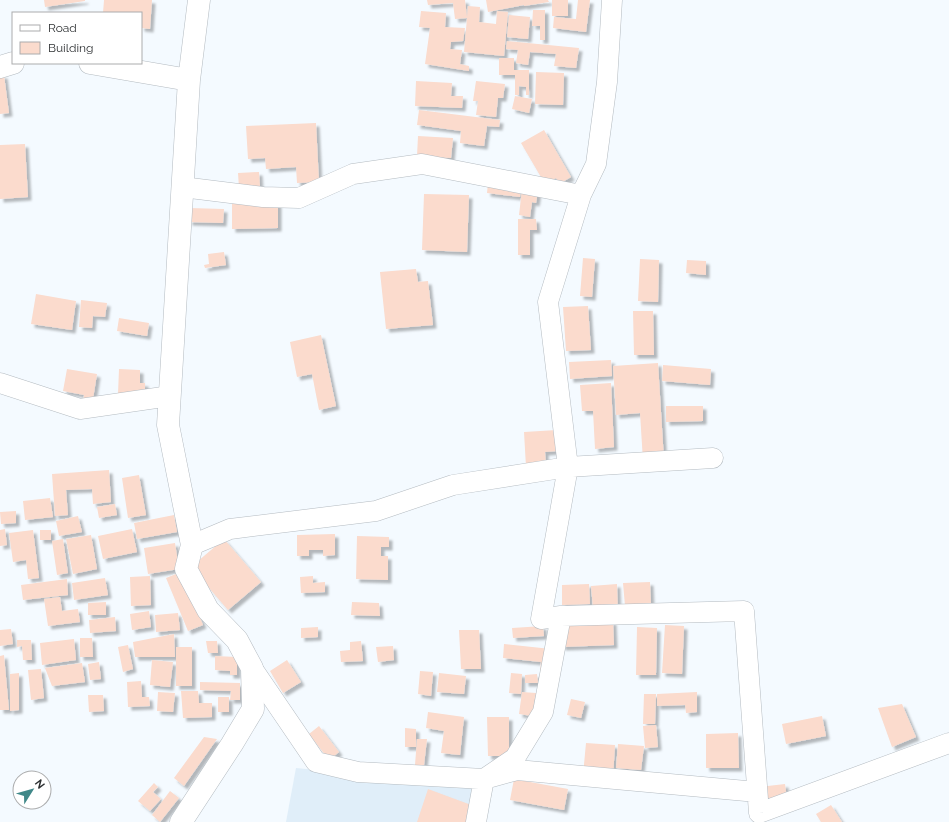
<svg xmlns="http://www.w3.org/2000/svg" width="949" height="822" viewBox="0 0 949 822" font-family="Raleway,sans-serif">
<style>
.built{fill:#e0eef9}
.building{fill:#fbdbcd;filter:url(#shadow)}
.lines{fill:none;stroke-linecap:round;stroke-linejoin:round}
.street-casing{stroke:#b4bbc1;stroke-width:21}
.secondary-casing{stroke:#b4bbc1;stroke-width:23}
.street{stroke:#fff;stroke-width:20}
.secondary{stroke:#fff;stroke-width:22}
</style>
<defs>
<filter id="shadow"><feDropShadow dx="3.5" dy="3.5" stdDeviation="1" flood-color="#0004"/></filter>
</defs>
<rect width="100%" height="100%" fill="#f4faff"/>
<path class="built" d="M296,768L480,786L471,822H286Z"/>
<path class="building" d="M44,0H85V1L45,7Z
M104,0H152L150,29L141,28V13H103Z
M427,0H465L467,17L468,6L480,7L479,22L496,24L497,11L508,12L504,56L464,52L467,18L455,19L453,3L428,5Z
M486,0H548L549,2L524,6V5L488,12Z
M552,0H568V16H552Z
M578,0H590L586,32L553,28L554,17L576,19Z
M533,10H545V40H540V26H532Z
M421,11L446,13L445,27L465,28L463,41L451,42L450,49L462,50L460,64L469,66V71L425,64L430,28L419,27Z
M509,15L530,17L528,39L507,37Z
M507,41L579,48L576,68L554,66L556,54L530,52L528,65L516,63L518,50L506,49Z
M499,58H514V70H529V95H526V87L519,86V95H515V75H499Z
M536,72L564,73L563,105L535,104Z
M0,75H4L9,113L0,114Z
M416,81L452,83L451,96H463L462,108L415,106Z
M476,81L505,84L503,98H498L496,117L476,115L478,101H473Z
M515,96L532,99L529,113L512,109Z
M419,110L500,120L499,127L487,126L484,146L460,143L461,131L417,125Z
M316,123L319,182L297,183L296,167L266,169L265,158L248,159L246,126Z
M544,130L571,177L559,184L556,178L545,184L521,143Z
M418,136L453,138L451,158L417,156Z
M25,144L28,197L0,199V145Z
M259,172L260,187L239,188L238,173Z
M488,183L521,187L520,197L487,193Z
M522,189L538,191L536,203L532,202L530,217L519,215Z
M424,194L469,195L467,252L422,250Z
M278,201V228L232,229V202Z
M189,208L224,209L223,223L189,222Z
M518,219H536L537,230H530V255H518Z
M224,252L226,265L205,268L204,265L209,264L208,254Z
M583,258L595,259L592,297L580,296Z
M640,259L659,260L658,302L638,301Z
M687,260L706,261V275L686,273Z
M416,269L418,282L428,281L433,325L386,329L380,272Z
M36,294L76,301L72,330L31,324Z
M81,300L107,303L105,317L93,316L92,328L79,327Z
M588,306L591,350L566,351L563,307Z
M633,311H653L654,355H634Z
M119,318L149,323L147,336L117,331Z
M321,335L336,406L319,410L312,374L297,377L290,342Z
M611,360L612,376L570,379L569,362Z
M658,363L664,460L643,461L640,413L616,415L613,366Z
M663,365L711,369L710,385L662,381Z
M67,369L97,374L92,405L83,404L84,395L63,391Z
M119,369L140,370V383H145V395L118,394Z
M611,383L614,447L595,449L593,411H582L580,385Z
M666,406H703V421L666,422Z
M557,430L558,451L545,452L546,466L526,467L524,432Z
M109,470L111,502L93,504L92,489L66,490L68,515L55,516L52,474Z
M139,475L146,515L128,518L122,478Z
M50,498L53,517L25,520L23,501Z
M115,504L117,515L99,518L97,507Z
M16,511V523L1,524L0,512Z
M174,515L177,532L137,539L134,523Z
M78,516L82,532L59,536L56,521Z
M5,529L7,545L0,546V530Z
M132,529L137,552L103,559L98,536Z
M33,530L39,578L28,579L26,560L13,562L9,533Z
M40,530H51V540H40Z
M335,534V555L323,556V550H309V556H297V535Z
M91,535L97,569L73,574L66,539Z
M357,536L389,537V547H381V556H388V580L356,579Z
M63,539L68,573L57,575L52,541Z
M224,539L261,582L228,610L191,567Z
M175,543L179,569L148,574L144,548Z
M181,572L203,625L188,631L166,578Z
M150,576L151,605L131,606L130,577Z
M313,576V583L325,582V592L301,593L300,577Z
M105,578L108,595L74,600L72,583Z
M67,579L68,595L23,600L21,585Z
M650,582L651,605L625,606L623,583Z
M589,584L590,604L562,605V585Z
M617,584L618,614L593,608L591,586Z
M60,597L62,611L78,609L80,622L48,626L44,599Z
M106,602V615H88V603Z
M352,602L379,603L380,616L351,615Z
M149,611L151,627L132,630L130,614Z
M178,613L180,630L156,632L155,615Z
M115,617L116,631L90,633L89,620Z
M613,621L614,645L562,647L561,624Z
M665,625L684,626L682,674L662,673Z
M543,626L544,636L513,638L512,628Z
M318,627V637L301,638V628Z
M637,627L657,628L656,675H636Z
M11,629L13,644L0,646V630Z
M459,630H479L481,669H461Z
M174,634L175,657H135L133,642Z
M80,638H92L93,657H80Z
M74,639L76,660L42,665L40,643Z
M17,640H31L32,660H23L22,646L17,647Z
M206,641H217L218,653H208Z
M361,641L363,661L341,662L340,651L350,650V642Z
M504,644L551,649L548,674L540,673L541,662L503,658Z
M128,645L133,669L123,672L118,647Z
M393,646L394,660L378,662L376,647Z
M176,647H192V686H176Z
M4,655L9,710H0V656Z
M215,656L237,657V675H230V671L215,670Z
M152,660L173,662L170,687L150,685Z
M287,660L301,682L283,693L270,671Z
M99,662L101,679L90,680L88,664Z
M82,663L85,682L52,686L45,668Z
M41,669L44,698L31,700L28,670Z
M420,671L433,672L431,696L418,694Z
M19,673V710L10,711V674Z
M439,673L466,676L464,694L437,692Z
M511,673L522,674L521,694L509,693Z
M537,674L538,683H525V675Z
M141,681L142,697H149L150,706L128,707L127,682Z
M200,682L240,683V700H230L231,691L200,690Z
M181,691H198L199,703H212V717L183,718Z
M158,692L175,693L173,712L157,711Z
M522,692L536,693L532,716L519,714Z
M697,692V712L686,713L685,705L657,706V694Z
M644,694H656L655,724H643Z
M88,695H103L104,711L89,712Z
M218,697H229V712H218Z
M571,699L585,702L581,718L567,715Z
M902,704L916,737L892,747L878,708Z
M428,712L464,717L460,755L441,753L444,731L426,728Z
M822,716L826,736L786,744L782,724Z
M487,717H509V756H488Z
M656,725L658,747L645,748L643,726Z
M319,726L339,752L329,760L309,734Z
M405,728L416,729V747H405Z
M738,733L739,768H706V734Z
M204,737L217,739L184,786L174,778Z
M417,739H427L424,765H415Z
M586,743L615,745L613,777L583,775Z
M618,744L644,746L641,770L616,768Z
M514,779L568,789L564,810L510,800Z
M154,783L158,787L153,792L161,799L150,811L138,801Z
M785,784L787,799L761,803L759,787Z
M428,789L474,806L468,822H417Z
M170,791L179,798L160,822L152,815Z
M831,805L842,822H821L816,814Z"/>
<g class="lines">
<g class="street-casing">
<path id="street" d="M612,0L607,82L596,164L581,195L548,302L568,467L541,619L561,616L744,611L759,813L949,743
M182,187L263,197L299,198L353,174L422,164L581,195
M0,383L80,409L170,396
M192,545L230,529L376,511L453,485L568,467L713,458
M252,668L316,762L358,772L484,779L517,770L757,792
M476,822L484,779L515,758L543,712L561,616"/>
</g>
<g class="secondary-casing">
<path id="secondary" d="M90,63L189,80
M0,67L13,63
M181,822L232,744L253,709L252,668L237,640L208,610L186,569L192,545L168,425L189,80L199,0"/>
</g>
<use href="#street" class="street"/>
<use href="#secondary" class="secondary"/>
</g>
<rect x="12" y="12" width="130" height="52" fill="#ffffff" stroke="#abacad"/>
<rect x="20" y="25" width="20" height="6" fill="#ffffff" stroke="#abacad"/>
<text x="48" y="32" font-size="12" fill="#2d3032">Road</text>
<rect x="20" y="42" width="20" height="12" fill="#fbdbcd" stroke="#abacad"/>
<text x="48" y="52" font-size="12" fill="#2d3032">Building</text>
<g transform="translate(32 790) rotate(53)"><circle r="19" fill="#ffffff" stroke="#abacad"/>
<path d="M0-3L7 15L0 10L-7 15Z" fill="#408889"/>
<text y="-6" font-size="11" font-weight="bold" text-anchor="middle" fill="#2d3032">N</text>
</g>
</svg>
